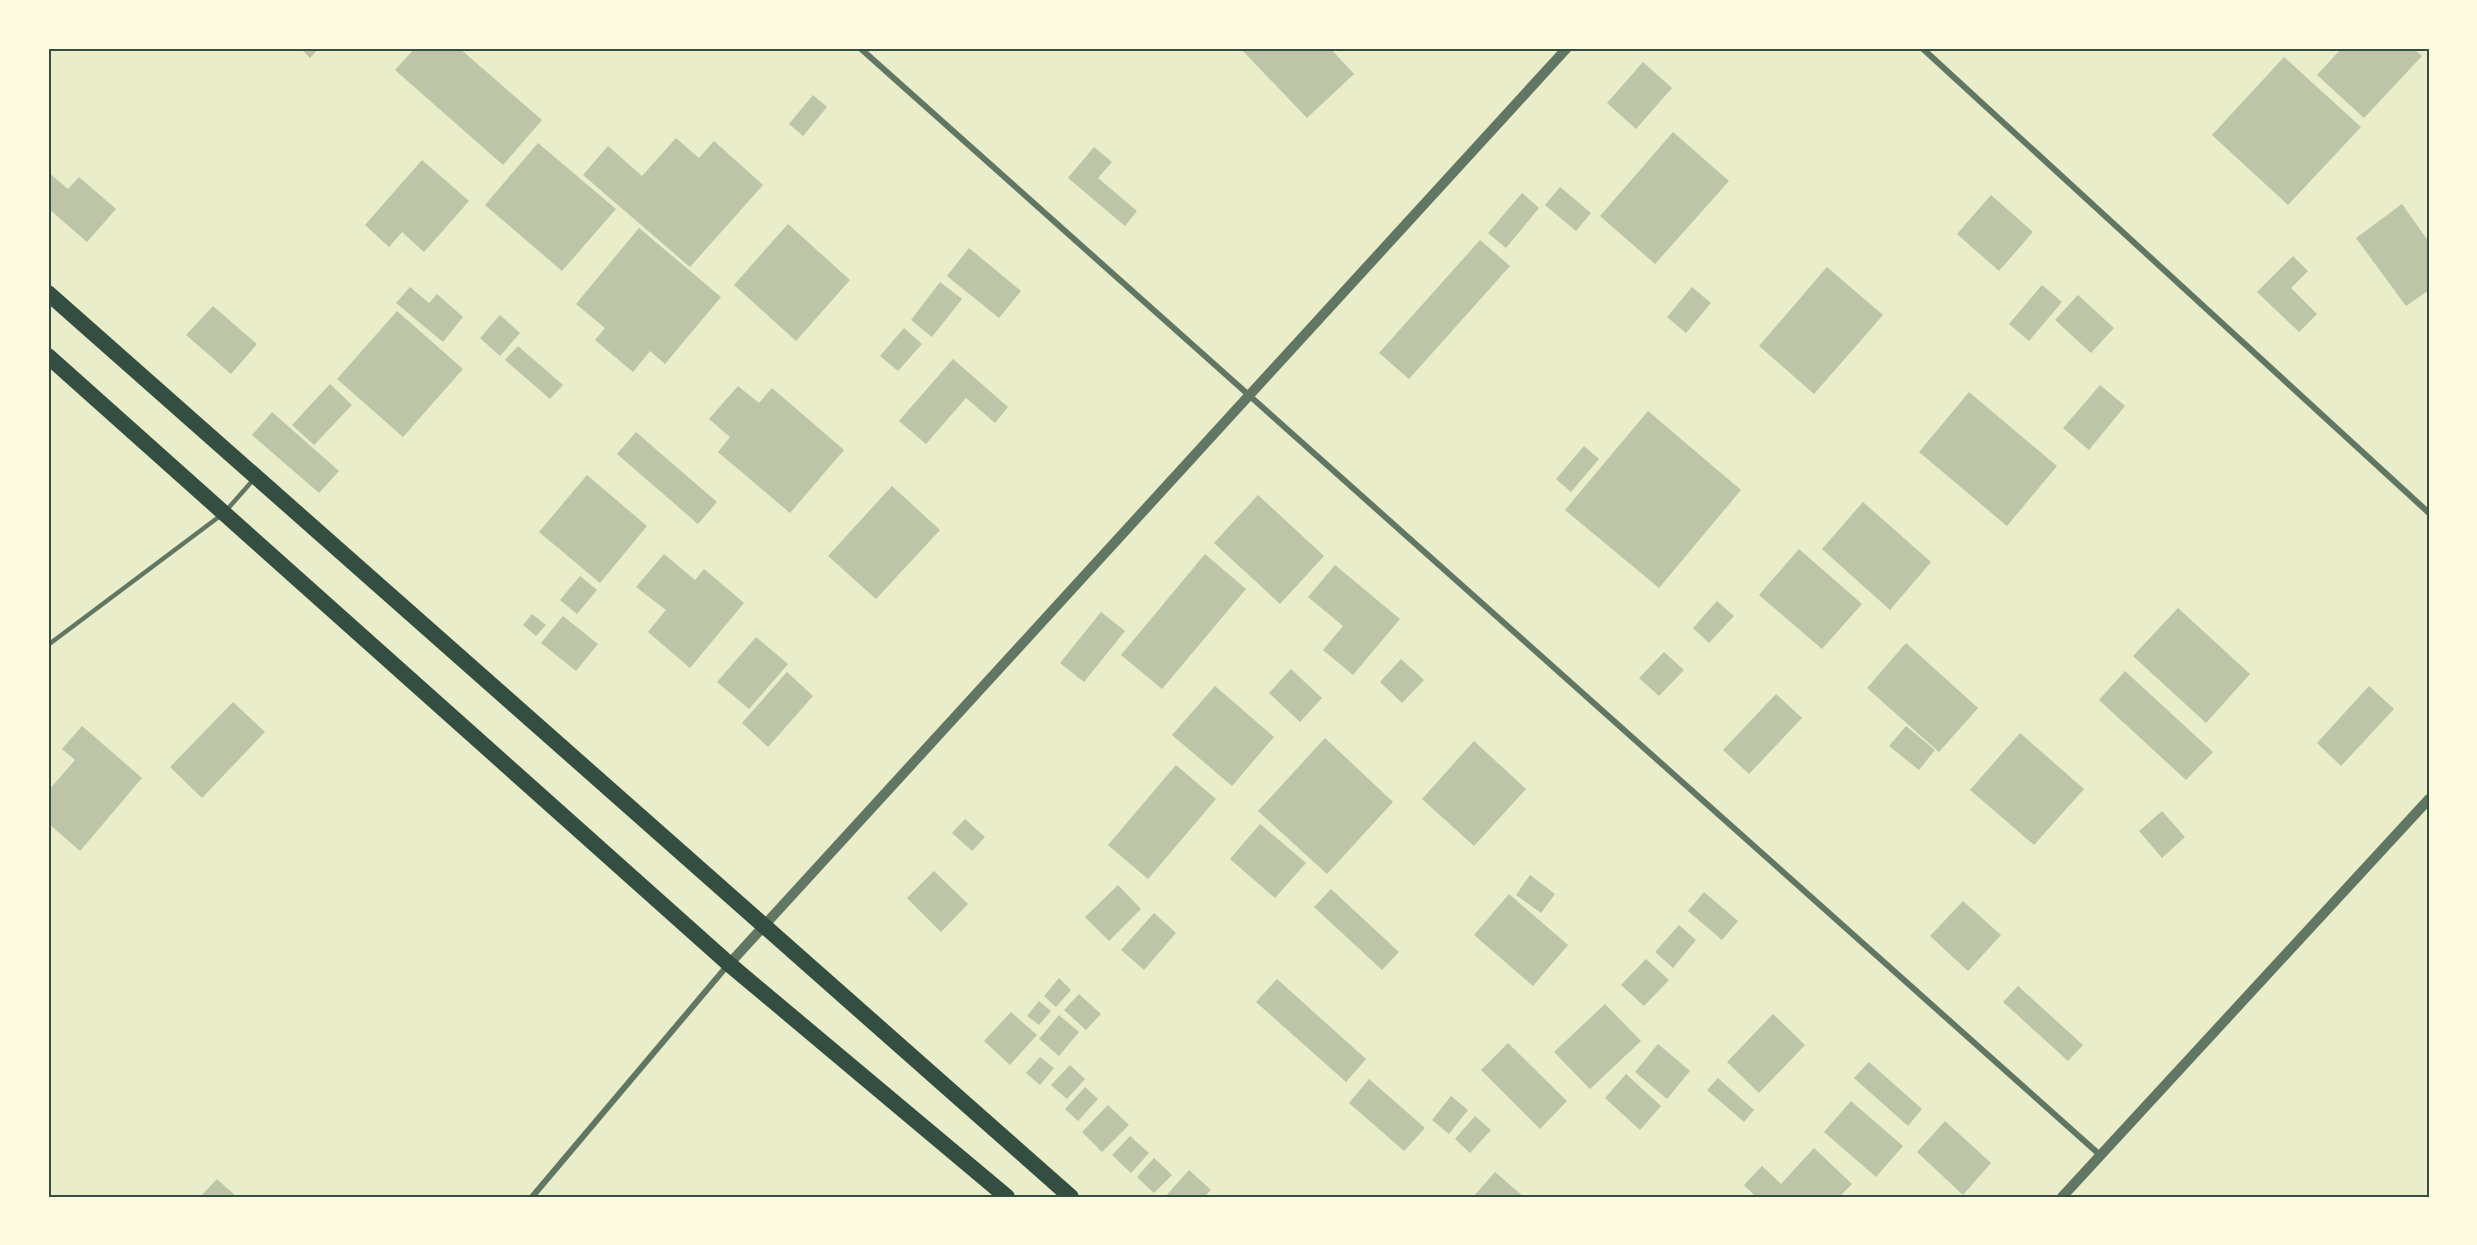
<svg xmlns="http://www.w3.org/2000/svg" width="2477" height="1245" viewBox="0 0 2477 1245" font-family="'IBM Plex Sans',sans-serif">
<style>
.building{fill:#bcc5a7}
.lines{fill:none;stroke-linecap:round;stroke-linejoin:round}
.service{stroke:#617663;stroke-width:4.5}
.minor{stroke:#617663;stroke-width:6}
.tertiary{stroke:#617663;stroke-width:10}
.trunk{stroke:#344e41;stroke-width:16}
.neatline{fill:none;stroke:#344e41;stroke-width:2}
</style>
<rect width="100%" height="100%" fill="#e9edc9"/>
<path class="building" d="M300,48H319L310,58Z
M415,48H459L542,120L503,165L395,70Z
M1240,48H1330L1354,74L1307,118Z
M2342,48H2413L2422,56L2364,118L2317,75Z
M2284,57L2361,127L2288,205L2212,135Z
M1643,62L1672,88L1636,129L1607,103Z
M813,95L827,107L803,136L789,124Z
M1673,132L1729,181L1655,264L1600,216Z
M676,138L699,158L714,141L763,185L690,267L583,175L608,146L642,176Z
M538,143L616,209L562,271L485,205Z
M1094,147L1112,162L1098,178L1137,211L1125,226L1068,178Z
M422,160L469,201L424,252L402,232L389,247L365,225Z
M48,172L68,189L79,177L116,209L87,242L48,208Z
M1560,187L1591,213L1576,231L1545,205Z
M1522,193L1539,208L1506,248L1488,233Z
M1991,195L2033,232L1999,271L1957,234Z
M2402,204L2429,242V290L2406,306L2356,238Z
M788,224L850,280L796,341L734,285Z
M639,228L721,297L665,364L650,351L633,372L595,340L605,328L576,304Z
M1480,240L1510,266L1409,379L1379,353Z
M969,248L1021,291L999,318L947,276Z
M2293,256L2308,271L2291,288L2317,314L2299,332L2257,292Z
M1827,267L1883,315L1814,394L1759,346Z
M940,282L962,299L932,337L911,320Z
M2042,285L2062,302L2029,341L2009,324Z
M410,287L429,303L437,294L463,317L443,342L396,303Z
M1692,287L1711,303L1686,333L1667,317Z
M2078,295L2114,328L2091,353L2055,320Z
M213,306L257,344L231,374L186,335Z
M397,311L463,369L403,437L337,379Z
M500,315L520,333L500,356L480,338Z
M904,328L922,344L898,371L880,356Z
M518,346L563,385L550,399L505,360Z
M953,359L1008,407L995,423L966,398L926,444L899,421Z
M330,384L352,405L314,445L292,425Z
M2100,385L2125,406L2089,450L2063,428Z
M738,386L759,403L772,388L844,450L790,513L718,452L730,437L709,419Z
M1969,392L2057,466L2007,526L1919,452Z
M1648,411L1741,490L1659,588L1565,510Z
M272,412L339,471L319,493L252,435Z
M636,432L717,502L698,524L617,454Z
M1584,446L1599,459L1571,492L1556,479Z
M587,475L647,526L600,583L539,532Z
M892,486L940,530L876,599L828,556Z
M1258,495L1324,556L1280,604L1214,543Z
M1863,502L1931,562L1890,610L1822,549Z
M1799,549L1862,604L1822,649L1759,595Z
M664,554L695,580L704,569L744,603L690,668L648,632L666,610L636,587Z
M1205,554L1246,589L1162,689L1121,655Z
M1335,565L1400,619L1353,675L1323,650L1343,626L1308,597Z
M580,576L597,590L577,614L560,600Z
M1717,601L1734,616L1709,643L1693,628Z
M2178,608L2250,674L2206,723L2133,656Z
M1101,612L1125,631L1084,682L1060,663Z
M532,614L546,625L536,636L523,625Z
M563,616L598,644L576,671L541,643Z
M756,637L788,664L749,709L717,682Z
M1906,643L1978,708L1939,752L1867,688Z
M1664,652L1684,670L1659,696L1639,678Z
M1401,659L1424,680L1402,703L1380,682Z
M1291,669L1322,698L1300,722L1269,693Z
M2125,671L2213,752L2186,780L2099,700Z
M787,672L813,696L768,747L742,723Z
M1215,686L1274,737L1232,786L1172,735Z
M2369,686L2394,709L2341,766L2317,743Z
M1776,694L1802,718L1749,774L1723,750Z
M233,702L265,732L202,798L170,767Z
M82,726L142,778L80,851L48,823V791L75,760L62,749Z
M1906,726L1935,750L1919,770L1889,746Z
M2020,733L2084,789L2034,845L1970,790Z
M1325,738L1393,802L1327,874L1258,811Z
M1474,741L1526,789L1474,846L1422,799Z
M1176,765L1216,799L1148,879L1108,845Z
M2162,811L2185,837L2162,858L2139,831Z
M965,819L985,837L972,851L952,833Z
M1260,824L1306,863L1275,898L1230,859Z
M934,871L968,904L941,932L907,898Z
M1530,875L1555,894L1541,913L1516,895Z
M1118,885L1141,909L1109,941L1085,917Z
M1331,889L1399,952L1382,970L1314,907Z
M1704,892L1738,921L1722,940L1688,911Z
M1509,894L1568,945L1533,986L1474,935Z
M1963,901L2001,935L1968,971L1930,936Z
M1154,913L1176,933L1144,970L1121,950Z
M1679,925L1696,940L1673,968L1655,952Z
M1646,959L1669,980L1644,1006L1621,985Z
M1059,978L1071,990L1056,1007L1044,996Z
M1277,979L1366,1059L1346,1082L1256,1002Z
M2018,986L2083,1045L2068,1061L2003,1002Z
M1079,994L1101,1014L1086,1030L1064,1010Z
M1039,1001L1051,1011L1039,1025L1027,1016Z
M1605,1004L1641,1041L1590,1089L1554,1052Z
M1011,1012L1037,1035L1010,1065L984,1041Z
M1773,1014L1805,1045L1759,1093L1727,1062Z
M1059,1015L1079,1032L1059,1056L1039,1039Z
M1508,1043L1567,1101L1540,1129L1481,1070Z
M1658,1044L1690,1071L1667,1099L1635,1072Z
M1040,1057L1054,1068L1040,1085L1026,1073Z
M1869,1062L1922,1109L1908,1126L1854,1078Z
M1070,1065L1085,1079L1067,1099L1051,1085Z
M1626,1074L1661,1106L1640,1130L1605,1098Z
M1718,1078L1754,1110L1744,1122L1707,1090Z
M1369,1079L1425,1128L1404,1151L1349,1103Z
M1085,1087L1098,1099L1078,1121L1065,1109Z
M1451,1096L1468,1110L1449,1134L1432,1120Z
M1851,1101L1903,1146L1876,1177L1824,1132Z
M1108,1105L1129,1125L1102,1152L1082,1132Z
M1475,1116L1491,1130L1470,1153L1455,1139Z
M1945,1121L1991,1163L1963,1195L1917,1152Z
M1130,1136L1149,1153L1131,1173L1112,1155Z
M1814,1148L1852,1184L1839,1197H1756L1744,1185L1762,1166L1781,1184Z
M1154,1158L1172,1175L1154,1193L1137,1177Z
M1189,1170L1211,1190L1204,1197H1165Z
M1495,1172L1524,1197H1473Z
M217,1179L237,1197H200Z"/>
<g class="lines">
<path class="service" d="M48,645L224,513L254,479"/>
<path class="minor" d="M860,48L2100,1155
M1922,48L2429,513
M532,1197L727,966"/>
<path class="tertiary" d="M729,964L1567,48
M2062,1197L2429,799"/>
<path class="trunk" d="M48,293L1071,1197
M48,356L729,964L1007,1197"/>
</g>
<rect width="2477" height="1245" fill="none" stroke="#fefae0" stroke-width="99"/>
<rect x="50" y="50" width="2378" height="1146" class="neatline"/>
</svg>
